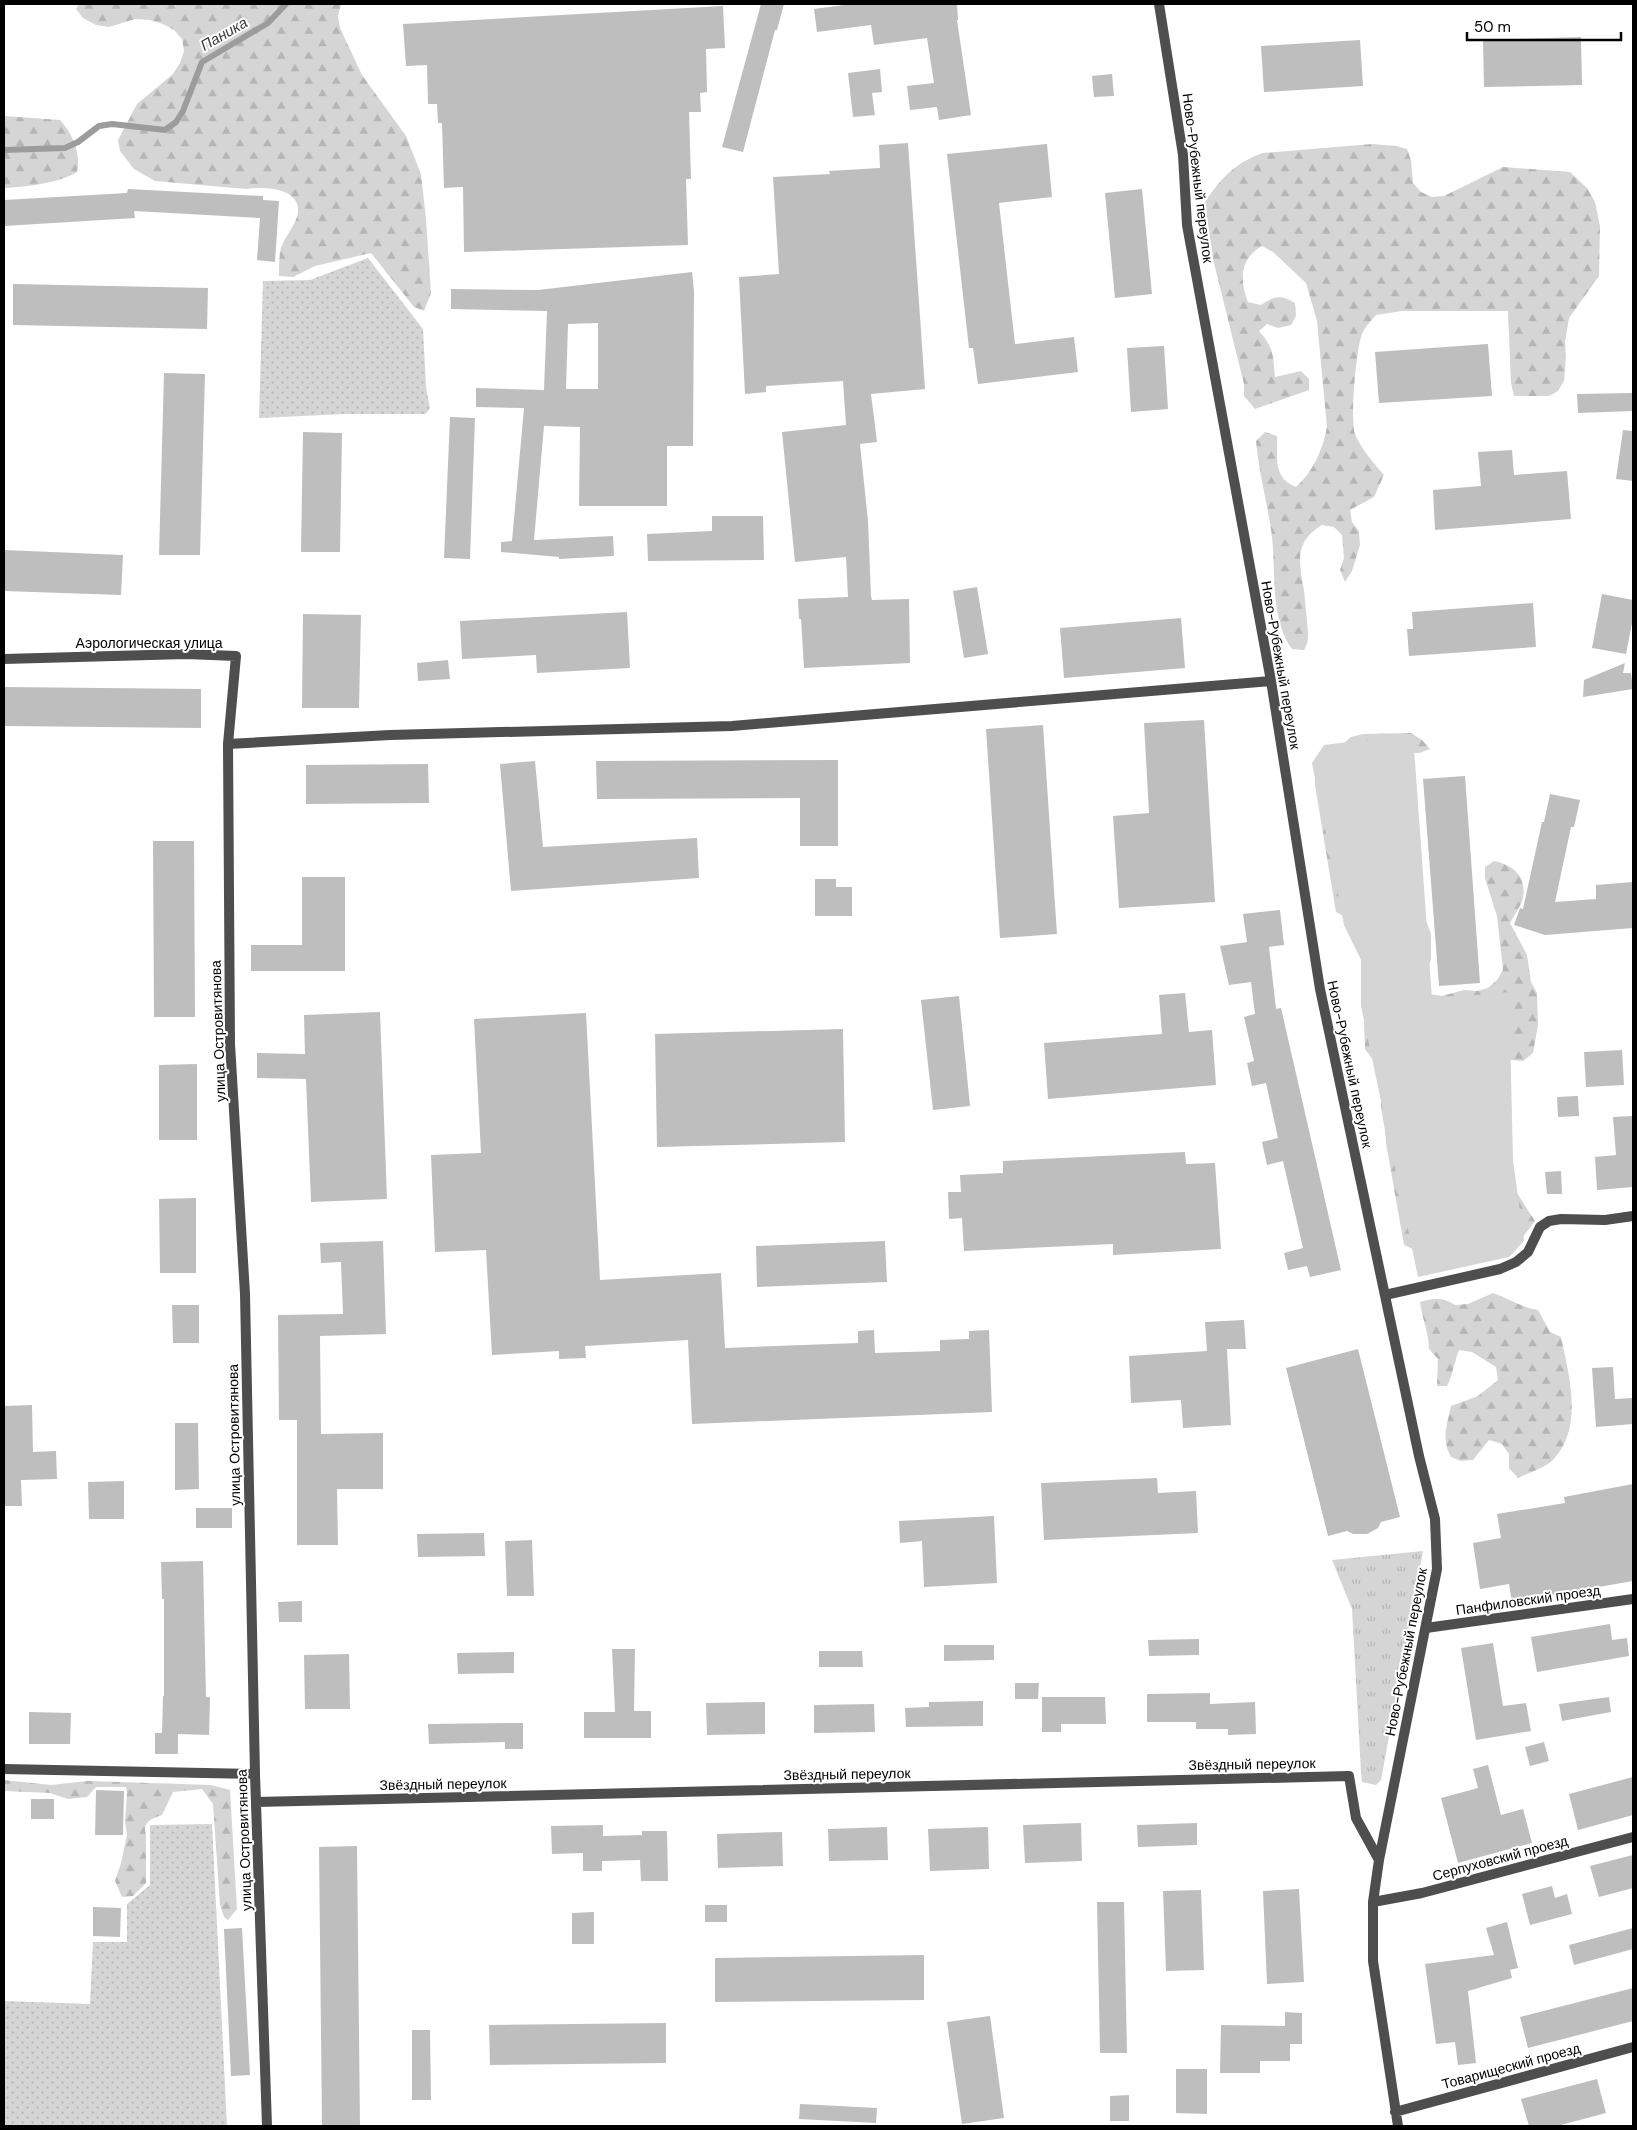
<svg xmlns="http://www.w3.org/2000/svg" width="1637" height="2130" viewBox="0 0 1637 2130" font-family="'DM Sans',sans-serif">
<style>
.grass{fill:url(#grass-tufts)}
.forest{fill:url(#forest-firs)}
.park{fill:#d5d5d5}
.garden{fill:url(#garden-dots)}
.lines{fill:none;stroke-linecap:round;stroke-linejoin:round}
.stream{stroke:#9c9c9c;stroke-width:6}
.building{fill:#bebebe;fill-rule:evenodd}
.street{stroke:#4e4e4e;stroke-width:10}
.labels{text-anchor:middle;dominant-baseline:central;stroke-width:4;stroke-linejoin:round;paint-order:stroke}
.street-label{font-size:14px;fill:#000;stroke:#fff}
.water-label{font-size:15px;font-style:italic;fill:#3d3d3d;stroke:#fff}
</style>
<defs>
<pattern id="grass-tufts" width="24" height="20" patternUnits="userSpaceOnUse" patternTransform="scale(1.25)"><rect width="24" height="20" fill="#d5d5d5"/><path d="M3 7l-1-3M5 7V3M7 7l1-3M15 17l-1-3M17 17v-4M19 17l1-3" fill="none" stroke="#b5b5b5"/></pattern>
<pattern id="forest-firs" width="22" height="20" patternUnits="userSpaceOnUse" patternTransform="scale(1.25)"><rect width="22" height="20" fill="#d5d5d5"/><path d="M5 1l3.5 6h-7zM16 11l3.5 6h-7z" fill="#b5b5b5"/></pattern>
<pattern id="garden-dots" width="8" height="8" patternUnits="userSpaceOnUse" patternTransform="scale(1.25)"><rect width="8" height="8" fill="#d5d5d5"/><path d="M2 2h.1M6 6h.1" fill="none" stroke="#b5b5b5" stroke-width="1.8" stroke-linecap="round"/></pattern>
</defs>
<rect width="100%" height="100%" fill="#fff"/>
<path class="grass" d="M1423,1551L1381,1780L1376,1785L1362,1782L1361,1772L1352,1609L1332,1560Z"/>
<path class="forest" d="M79,4H341L338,16L340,28L362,75L406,136L421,174L426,219L431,293L424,311L414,307L371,253L315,266L293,277L279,276C279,268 279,260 280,252C282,240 293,229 297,217C305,188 265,186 246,189L155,181L134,169L120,151L118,140L137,104L173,74L180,63L184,51L182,39L174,30L163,24L150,20L135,19L109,27L96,25L83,18L76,9Z
M4,116L60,120C73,134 81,154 77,172C60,183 24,187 4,188Z
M1372,144L1396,146L1407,149L1411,160L1413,183L1421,192L1432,197L1444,196L1503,167L1570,172L1587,188L1595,202L1600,226L1599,276L1569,318L1565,342L1566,357L1564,381L1558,391L1549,396H1514L1511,383L1508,311H1402L1376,315C1371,321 1364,328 1362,334C1356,349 1350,419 1355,434C1361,449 1374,463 1384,475L1374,497L1350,510L1352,522L1359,531L1360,545L1352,571L1345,582L1340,570L1344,558L1342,535L1334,527L1322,525C1294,542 1299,562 1304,590C1305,600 1306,610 1307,621C1308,633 1310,640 1304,650L1292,649C1270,619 1276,573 1272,537C1268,505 1259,474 1256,441L1265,432L1277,436C1278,458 1272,477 1296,487C1313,472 1323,449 1327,427L1317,321L1306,283L1273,252L1262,246C1240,259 1239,279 1248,302L1261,305C1274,296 1281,294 1295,303L1296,316L1291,325L1278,328L1267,324L1259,331C1274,348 1273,355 1275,377L1301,371L1309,379V390L1255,409L1244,396V384L1213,259L1205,202C1220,179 1236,162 1263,153Z
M1411,733L1422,740L1430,749L1419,753L1392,752L1419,914L1427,923L1431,934V960L1426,971L1429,994L1442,996L1464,990L1477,991L1488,988L1497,980L1503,970L1497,916L1485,878V867L1494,861C1513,865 1527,876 1523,898C1521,906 1514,915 1510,923L1527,955L1531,982L1537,993L1538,1025L1533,1053L1523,1061L1511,1060L1487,1036L1515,1190L1535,1221L1519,1242L1415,1250L1404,1245L1386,1143C1386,1128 1381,1116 1381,1101L1392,1097L1380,1069L1365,1049L1364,1022L1373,999L1368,929L1336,912L1315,785V760L1343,744L1351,737L1363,734Z
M1493,1293C1508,1298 1522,1308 1538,1310L1550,1332L1561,1337C1569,1375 1584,1428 1553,1460C1545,1468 1528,1473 1518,1478L1509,1468V1454L1502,1444L1489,1440L1473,1460L1461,1461L1451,1457C1441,1438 1447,1426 1451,1406L1478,1396L1498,1380L1496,1367L1472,1352L1459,1350C1454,1362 1453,1375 1447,1386H1437L1438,1359L1429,1349C1429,1333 1422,1318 1420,1302C1434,1298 1443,1297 1455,1305L1468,1304Z
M4,1780L51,1785L88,1781L211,1785L230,1790L237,1909L228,1920L224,1917L220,1905L213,1804L202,1789L173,1792L162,1815C151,1819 142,1822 146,1835V1883L133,1896L122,1897L115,1881L121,1863L127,1835L125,1821L127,1794L126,1787H96L87,1797L68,1799L50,1793L4,1791Z"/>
<path class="park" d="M1413,734L1432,999L1509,992L1513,1160L1524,1241L1509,1257L1418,1277L1361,1006V960L1344,925L1312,763L1324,745Z"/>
<path class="garden" d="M368,258L423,329L426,387L430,409L425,414H345L259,418L263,281L310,280Z
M212,1824L227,2126H4V2001L90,2004L93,1942H127V1904L150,1885V1825Z"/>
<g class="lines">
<path class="stream" d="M4,150L65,148L78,142L99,126L112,124L165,130L176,122L183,111L202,62L268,23L286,4"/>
</g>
<path class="building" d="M761,4H784L777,30H775L743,152L722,147Z
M852,4H957L958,20H957L971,115L939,120L937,107L910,110L907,86L934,83L927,38L874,45L871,25L817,32L814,9Z
M723,6L725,48L706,49L707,92L700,93L701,112H689L691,179H686L688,245L464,252L463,187L444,188L442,123H438L437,104H428L427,65L406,66L403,24Z
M1581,37L1582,85L1484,87L1483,40Z
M1360,40L1363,86L1264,92L1261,46Z
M880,69L882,92L872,93L875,115L853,117L848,73Z
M1112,74L1114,96L1094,97L1092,76Z
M908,143L925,389L871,394L877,442L860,444L868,521L871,596L872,600L909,599L910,663L804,668L801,619H799L798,599L848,597L846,557L795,562L782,432L846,425L843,381L766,386V392L745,394L739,277L779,274L773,177L830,174L829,171L880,168L879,145Z
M1047,144L1052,197L999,203L1015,344L1074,337L1078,372L978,384L973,348H969L947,154Z
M128,189L263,196V200L279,201L275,262L257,260L260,218L134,211L135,218L4,226V200L127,193Z
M1142,189L1152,294L1115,298L1105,193Z
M692,272L694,291L693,446H667V506H579L580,427L544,426L534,540L613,536L614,556L559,559V557L501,552V542L512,541L524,408L476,407V388L544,390L547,311L451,309V289L538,290ZM598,323V389H566L568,324Z
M13,284L208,288L207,329L13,325Z
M1488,344L1492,396L1379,403L1375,352Z
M1164,346L1168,409L1131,412L1127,348Z
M164,373L205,374L200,555H159Z
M1633,393V411L1578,413L1577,394Z
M450,417L475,418L470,559L444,558Z
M1623,430L1633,431V481L1616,479Z
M303,432L342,433L340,552H301Z
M1512,450L1514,475L1567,471L1571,519L1435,530L1433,490L1481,486L1478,452Z
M712,516H763L764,560L648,561L647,534L712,531Z
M4,550L123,555L121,595L4,591Z
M977,587L988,654L964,658L953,591Z
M1602,594L1633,600V618L1626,654L1592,648Z
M1533,603L1536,647L1409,656L1407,629H1413L1412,612Z
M627,612L630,668L537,673L536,655L462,659L460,621Z
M303,614L361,615L359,708H302Z
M1181,618L1185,668L1064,678L1060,628Z
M448,660L450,679L418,681L417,663Z
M1625,663L1623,673H1631L1633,689L1583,697L1584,680Z
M4,687L201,689V728L4,726Z
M1204,720L1215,902L1119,908L1113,816L1149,813L1144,723Z
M1043,725L1057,934L1000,938L986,729Z
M838,760V846H800V798L597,799L596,761Z
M535,761L543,847L697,838L699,878L511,891L500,764Z
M428,764L429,803L306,804V765Z
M1465,776L1480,983L1439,986L1423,779Z
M1550,794L1580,800L1574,827H1571L1555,902L1596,899V885L1633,882V928L1545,935L1514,925L1520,908L1523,909L1542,822H1544Z
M153,841H194L195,1017H154Z
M302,877H345V971H251V945H302Z
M815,879H836V887H852V916H815Z
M1280,910L1284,945L1269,947L1276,1009L1281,1008L1341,1270L1310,1277L1307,1266L1288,1270L1284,1253L1303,1248L1283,1161L1267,1165L1262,1142L1278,1138L1266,1083L1252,1086L1247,1063L1254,1061L1244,1017L1255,1014L1251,982L1229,985L1220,946L1247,942L1243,914Z
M1185,993L1189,1032L1212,1030L1216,1085L1048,1099L1044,1043L1162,1034L1159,995Z
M959,996L970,1106L933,1110L921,1000Z
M380,1012L387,1199L311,1202L306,1079L257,1078V1053L305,1054L304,1015Z
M586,1013L600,1280L721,1273L725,1348L858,1343V1331L874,1330L875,1353L940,1351V1340L969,1339V1331L989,1330L992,1412L692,1424L688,1340L585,1346L586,1358L559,1359V1351L492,1355L486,1250L435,1252L431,1155L481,1153L474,1019Z
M843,1029L845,1142L657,1147L655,1034Z
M1622,1050L1624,1085L1586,1087L1584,1052Z
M197,1064V1140H159V1065Z
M1578,1096L1579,1116L1558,1117L1557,1097Z
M1633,1116V1187L1597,1190L1595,1157L1616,1155L1613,1117Z
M1185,1152L1186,1164L1215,1163L1221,1249L1113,1255V1244L964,1251L962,1218L949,1219L948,1192H961L960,1175L1003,1173V1161Z
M1561,1171L1562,1194H1547L1545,1172Z
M196,1198V1273H160L159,1199Z
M383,1241L386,1334L320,1336L321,1434L383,1433V1489H337L338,1545H297V1420H279L278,1315L343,1314L341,1262L321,1263L320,1243Z
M885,1241L887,1282L757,1287L756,1246Z
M172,1305H199V1343H173Z
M1244,1320L1246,1349H1227L1231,1425L1183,1428L1181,1400L1131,1403L1129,1356L1207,1351L1205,1322Z
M1358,1349L1400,1517L1381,1522L1378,1528L1367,1534H1353L1347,1531L1328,1536L1286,1368Z
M1613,1367L1615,1399L1633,1398V1424L1596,1427L1592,1368Z
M32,1405L33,1452L56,1451L57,1479L21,1480L22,1506H4V1406Z
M175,1423H198L199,1489L175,1490Z
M1157,1478L1158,1493L1196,1491L1198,1533L1044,1540L1041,1483Z
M124,1481V1519H89L88,1482Z
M1633,1484V1581L1512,1602L1509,1584L1480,1589L1473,1543L1501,1538L1497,1514L1565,1503L1564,1497Z
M196,1508H232V1528H196Z
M994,1516L997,1583L924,1587L922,1541L900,1543L899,1521Z
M484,1533L485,1556L418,1557L417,1534Z
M532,1540L534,1596H507L505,1541Z
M203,1561L206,1697H210L209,1735L178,1734V1754H155V1733H162L163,1696H164V1599H162L161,1562Z
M302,1601V1622H279L278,1602Z
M1610,1624L1612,1640L1627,1638L1629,1656L1537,1672L1531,1637Z
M1199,1639V1655L1149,1656L1148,1640Z
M1493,1643L1503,1706L1526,1703L1531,1731L1476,1740L1461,1648Z
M944,1645H994V1660L944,1661Z
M612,1649H635L634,1711H651V1738H584V1712H615Z
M819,1651H862L863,1667H819Z
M514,1652V1673L458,1674L457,1653Z
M349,1654L350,1709H305L304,1655Z
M1015,1683H1039L1038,1699H1015Z
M1210,1693V1704L1255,1702L1256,1734L1228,1735V1729H1196V1722H1147V1694Z
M1042,1697H1105L1106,1724H1061V1732H1042Z
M1609,1697L1611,1712L1562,1721L1559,1704Z
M983,1701V1726L906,1727L905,1708L929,1707V1702Z
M765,1702V1734L707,1735L706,1703Z
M874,1704L875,1732L814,1733V1705Z
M29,1712L71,1713L70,1744H29Z
M509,1723H523V1749H505V1742L429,1744L428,1724Z
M1544,1742L1549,1761L1530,1766L1525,1747Z
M1488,1765L1501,1815L1523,1809L1532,1843L1458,1863L1441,1798L1478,1788L1473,1769Z
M1633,1777V1815L1578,1830L1569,1794Z
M96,1790L124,1791L123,1835H95Z
M31,1799H54V1819H31Z
M1081,1823L1082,1861L1025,1863L1023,1825Z
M1197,1823V1845L1138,1847L1137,1825Z
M603,1825V1836L642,1835V1831H667L668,1881H641L640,1860L602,1861V1871H583V1853L552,1854L551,1826Z
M887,1827L888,1860L829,1861L828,1829Z
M988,1827L989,1869L930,1871L928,1829Z
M782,1832L783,1866L718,1868L717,1834Z
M357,1846L360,2126H322L319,1847Z
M1633,1855V1888L1599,1897L1590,1866Z
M1552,1886L1555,1898L1567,1894L1572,1914L1530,1925L1522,1894Z
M1299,1889L1304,1982L1267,1984L1263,1891Z
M1201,1890L1204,1970L1166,1971L1163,1891Z
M1097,1902H1124L1127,2053H1100Z
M705,1905H727V1922H705Z
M93,1907L121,1908L120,1937L93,1936Z
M594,1912V1944H572V1913Z
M1507,1922L1518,1968L1510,1970L1512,1978L1468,1991L1476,2063L1458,2065L1455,2042L1436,2044L1425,1964L1494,1955L1486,1928Z
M242,1928L250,2075L231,2076L224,1929Z
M1633,1928V1949L1574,1965L1569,1945Z
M924,1955V2000L715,2002V1958Z
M1633,1988V2021L1528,2048L1520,2017Z
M1285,2012L1302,2013V2044H1290V2061H1260V2073H1220L1221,2025L1285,2026Z
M990,2016L1004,2118L962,2124L947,2022Z
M666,2023V2063L490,2065L489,2025Z
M412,2030H430L431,2100H412Z
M1176,2069H1207V2114L1176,2113Z
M1597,2079L1606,2113L1557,2126H1529L1521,2099Z
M1129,2095V2121H1110V2096Z
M800,2104L877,2108L876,2123L799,2119Z"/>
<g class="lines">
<path class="street" d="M1159,4L1183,155L1187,225L1271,681L1320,989L1419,1456L1435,1519L1437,1569L1379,1860L1373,1902V1961L1398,2126
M4,659L186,654L236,656L228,744L230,1044L245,1294L255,1774L267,2126
M228,744L390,735L732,726L1271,681
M1385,1295L1500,1269L1516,1262L1528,1252L1540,1227L1549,1221L1561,1219L1605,1220L1633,1216
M1426,1628L1633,1599
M4,1769L255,1774
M256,1802L1349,1776L1356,1818L1379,1860
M1373,1902L1422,1893L1633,1837
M1395,2112L1633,2047"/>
</g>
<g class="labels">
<g class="street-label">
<text transform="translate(1198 178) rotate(83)">Ново-Рубежный переулок</text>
<text x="149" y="643">Аэрологическая улица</text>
<text transform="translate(1281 665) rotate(80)">Ново-Рубежный переулок</text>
<text transform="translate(218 1031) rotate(-92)">улица Островитянова</text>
<text transform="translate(1350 1064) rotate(78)">Ново-Рубежный переулок</text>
<text transform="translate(234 1435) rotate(-91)">улица Островитянова</text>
<text transform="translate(1528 1600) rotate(-8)">Панфиловский проезд</text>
<text transform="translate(1406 1652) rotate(-79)">Ново-Рубежный переулок</text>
<text transform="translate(1252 1764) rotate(-1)">Звёздный переулок</text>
<text transform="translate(847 1774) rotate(-1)">Звёздный переулок</text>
<text transform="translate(443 1784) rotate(-1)">Звёздный переулок</text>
<text transform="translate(244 1840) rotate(-92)">улица Островитянова</text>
<text transform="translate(1500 1858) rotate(-15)">Серпуховский проезд</text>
<text transform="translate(1511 2066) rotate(-15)">Товарищеский проезд</text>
</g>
<g class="water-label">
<text transform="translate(224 34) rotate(-30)">Паника</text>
</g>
</g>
<rect width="1637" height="2130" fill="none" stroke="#000000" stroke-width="10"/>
<path d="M1467 32v8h154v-8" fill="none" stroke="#000000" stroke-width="2.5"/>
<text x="1474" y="32" font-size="15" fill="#000000" stroke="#ffffff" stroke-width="4" paint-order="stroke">50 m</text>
</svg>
